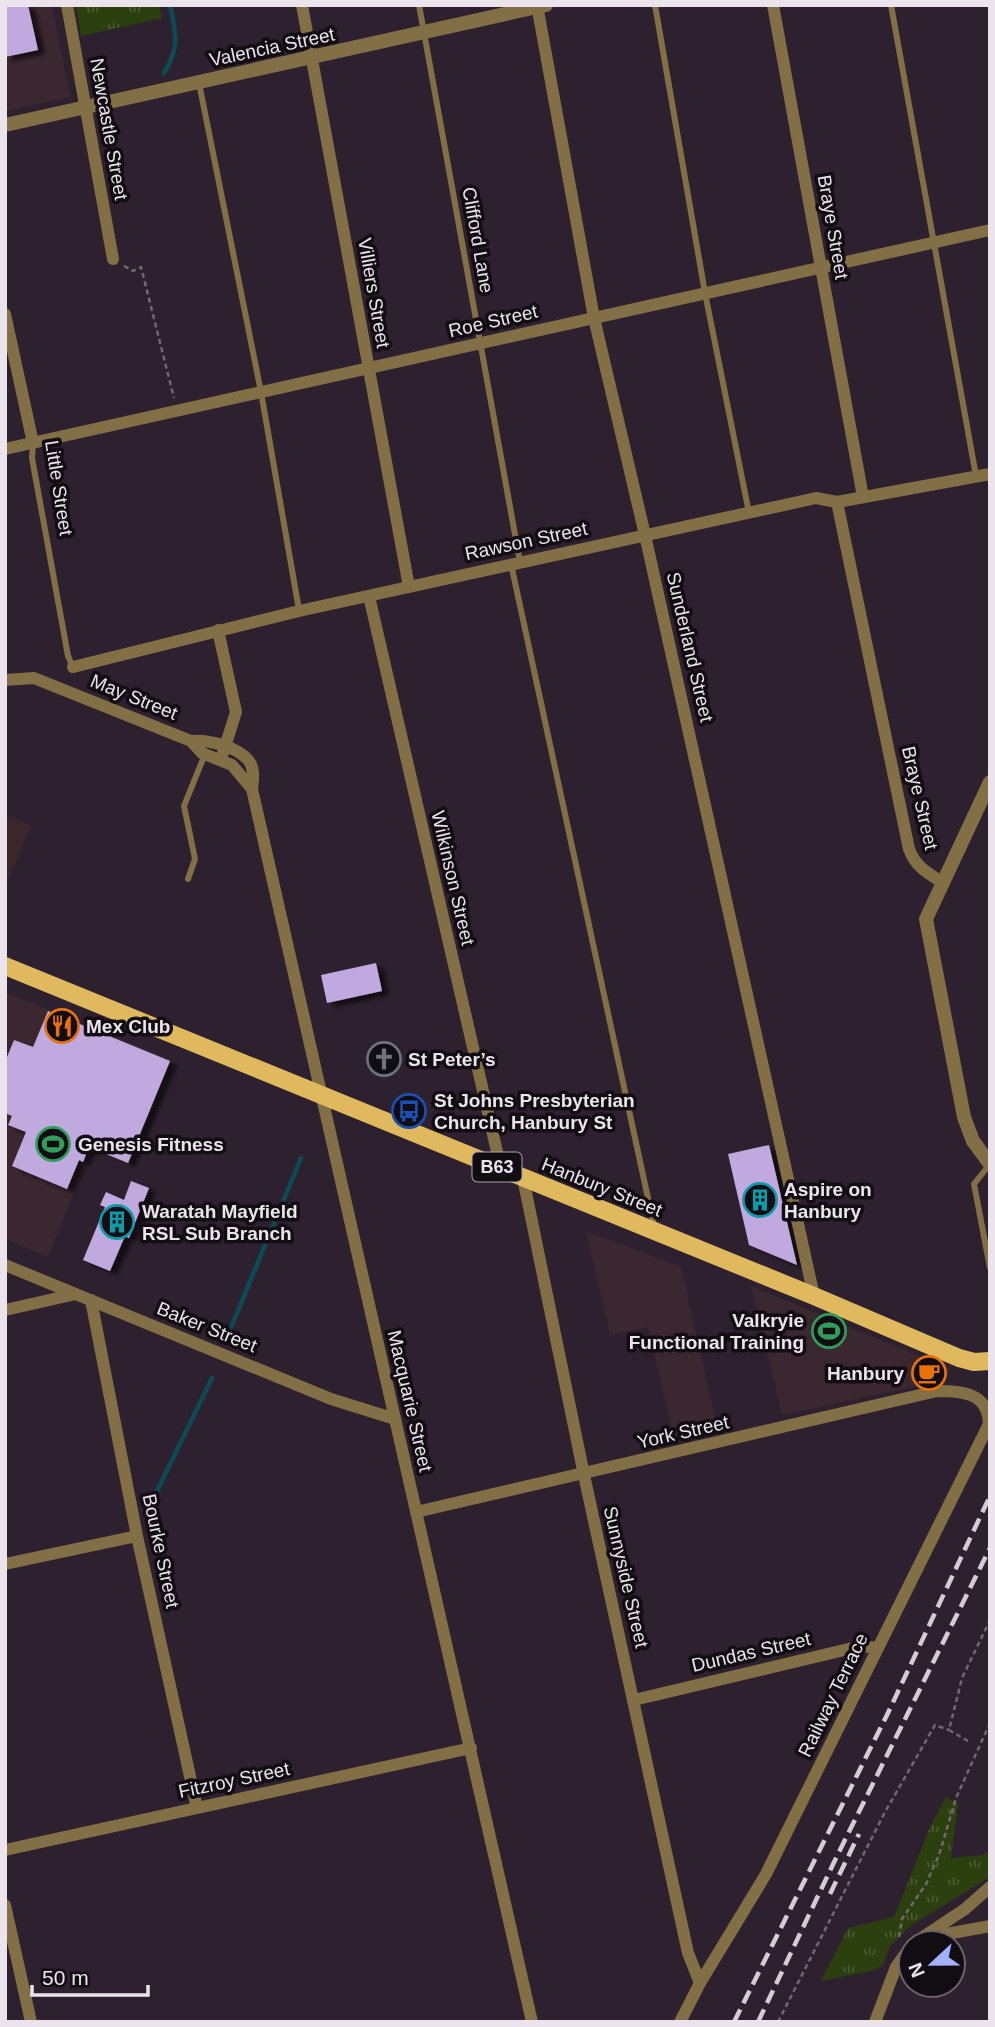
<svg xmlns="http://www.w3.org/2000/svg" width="995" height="2027" viewBox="0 0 995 2027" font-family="Helvetica,sans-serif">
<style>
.commercial{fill:#3a272f}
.medical{fill:#3b272b}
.grass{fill:url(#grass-tufts)}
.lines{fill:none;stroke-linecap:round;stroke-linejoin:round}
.stream{stroke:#0b4b58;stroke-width:4.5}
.building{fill:#c0a9df;filter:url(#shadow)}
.path{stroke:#726874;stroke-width:2.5;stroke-dasharray:5 3.5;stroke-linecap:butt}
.service{stroke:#826f46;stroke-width:6}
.minor{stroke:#826f46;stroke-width:12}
.tertiary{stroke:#826f46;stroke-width:14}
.primary{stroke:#e0b85e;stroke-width:18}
.rail{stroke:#d4cbd5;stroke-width:4.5;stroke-dasharray:14 7;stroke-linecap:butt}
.labels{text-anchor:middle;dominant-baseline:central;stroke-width:7;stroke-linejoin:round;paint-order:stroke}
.shield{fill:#120d13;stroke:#aba4ac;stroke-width:2}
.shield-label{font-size:18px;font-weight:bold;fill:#ece4ed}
.street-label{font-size:19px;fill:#ece4ed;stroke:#120d13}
.poi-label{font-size:19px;font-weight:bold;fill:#ece4ed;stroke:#120d13;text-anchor:start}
</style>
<defs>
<pattern id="grass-tufts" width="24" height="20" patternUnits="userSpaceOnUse" patternTransform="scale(1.75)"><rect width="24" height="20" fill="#2c3f0e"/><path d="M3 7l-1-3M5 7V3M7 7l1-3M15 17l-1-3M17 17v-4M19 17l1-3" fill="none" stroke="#4b5b31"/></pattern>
<filter id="shadow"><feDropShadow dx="7" dy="4" stdDeviation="2" flood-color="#0009"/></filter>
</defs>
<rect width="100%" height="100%" fill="#2d212f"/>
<path class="commercial" d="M5,5H52L70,97L5,111Z
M5,992L173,1060L130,1167L91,1151L48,1257L5,1239Z
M586,1231L681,1267L718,1429L674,1439L648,1327L610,1335Z
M751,1286L950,1369L946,1380L782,1415Z"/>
<path class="medical" d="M5,815L31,826L5,887Z"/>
<path class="grass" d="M76,5H159L162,18L81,36Z
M946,1797L958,1803L951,1858L983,1855L990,1850V1877L910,1926L890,1946L883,1965L875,1970L821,1981L848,1928L894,1917L930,1827Z"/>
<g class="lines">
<path class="stream" d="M164,73C180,47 176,34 170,5
M230,1330L301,1158
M156,1493L212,1378"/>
</g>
<path class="building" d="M5,5H28L38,50L5,57Z
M376,963L382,991L327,1003L321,975Z
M48,1011L170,1061L128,1163L89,1147L83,1162L79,1160L67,1189L12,1166L26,1132L8,1125L12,1116L5,1113V1062L14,1040L33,1047Z
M769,1145L797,1265L749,1245L728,1154Z
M131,1181L149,1188L129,1238L125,1236L110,1271L83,1260L105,1207L100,1205L106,1192L124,1200Z"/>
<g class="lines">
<path class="path" d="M124,266L133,271L141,267L174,398
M968,1741L949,1730L962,1678L990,1620
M899,1937L902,1919L926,1884L939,1855L956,1798L990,1723
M778,2022L885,1812L935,1725L949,1730"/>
<path class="service" d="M419,5L520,562
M655,5L705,293L749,513
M891,5L976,476
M199,83L261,392L299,610
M33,443L32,458L68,656L73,667
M511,564L654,1226
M188,879L195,859L184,806L205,754
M990,1164L974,1184L990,1268"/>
<path class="minor" d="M67,5L113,259
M302,5L409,587
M537,5L594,318L645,535L814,1296
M773,5L863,497
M5,314L33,443
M5,449L990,230
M837,502L909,849C915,866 927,873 942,882
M369,596L501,1169
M218,630L236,712L223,753
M73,667L299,611L816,498L837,502L990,474
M5,680L34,678L191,741L202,753L232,765L252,789
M191,741C208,739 238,747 249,761C255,769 253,780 252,789L532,2022
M523,1178L584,1475L688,1953L700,1983
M5,1265L331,1399L395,1419
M91,1300L137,1536L197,1808
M5,1310L76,1294
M416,1512L937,1391C963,1391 988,1393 989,1424L766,1874L700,1983L680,2022
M5,1564L137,1536
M634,1700L861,1646L878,1648
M5,1850L471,1748
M5,1905L31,2022
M925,1938L990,1926
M914,1943L965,1909L990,1887
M875,2022L896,1967L911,1946"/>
<path class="tertiary" d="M5,125L546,5
M990,782L926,919L964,1117L973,1141L990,1164"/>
<path class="primary" d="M5,966L814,1296L959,1358L974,1362L990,1361"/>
<path class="rail" d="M830,1894L859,1834
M734,2022L887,1715L990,1496
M758,2022L837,1856L990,1548"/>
</g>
<defs>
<g id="restaurant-ring" transform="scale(1.75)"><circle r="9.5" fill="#120d13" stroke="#e8710a" stroke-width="1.5"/><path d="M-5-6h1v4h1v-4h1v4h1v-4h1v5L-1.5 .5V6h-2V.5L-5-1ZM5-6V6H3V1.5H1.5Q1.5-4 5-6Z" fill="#e8710a"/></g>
<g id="church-ring" transform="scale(1.75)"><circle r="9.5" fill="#120d13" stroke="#6b7280" stroke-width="1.5"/><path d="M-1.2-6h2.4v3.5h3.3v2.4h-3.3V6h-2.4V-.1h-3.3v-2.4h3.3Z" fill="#6b7280"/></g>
<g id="bus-ring" transform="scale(1.75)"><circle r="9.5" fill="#120d13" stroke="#1a4fb4" stroke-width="1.5"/><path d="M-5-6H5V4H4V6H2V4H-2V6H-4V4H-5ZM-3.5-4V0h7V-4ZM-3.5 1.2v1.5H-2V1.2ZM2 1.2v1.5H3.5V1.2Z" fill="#1a4fb4"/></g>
<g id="stadium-ring" transform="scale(1.75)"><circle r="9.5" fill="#120d13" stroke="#2e9e5b" stroke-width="1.5"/><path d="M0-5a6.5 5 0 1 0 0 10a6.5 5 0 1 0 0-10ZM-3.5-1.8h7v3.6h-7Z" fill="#2e9e5b"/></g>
<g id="building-ring" transform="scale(1.75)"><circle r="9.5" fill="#120d13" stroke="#0f9aa8" stroke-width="1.5"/><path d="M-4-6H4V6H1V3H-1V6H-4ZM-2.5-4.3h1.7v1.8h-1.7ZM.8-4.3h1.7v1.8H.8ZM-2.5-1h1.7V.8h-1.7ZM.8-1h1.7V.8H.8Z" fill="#0f9aa8"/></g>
<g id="cafe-ring" transform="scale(1.75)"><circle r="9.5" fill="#120d13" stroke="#e8710a" stroke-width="1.5"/><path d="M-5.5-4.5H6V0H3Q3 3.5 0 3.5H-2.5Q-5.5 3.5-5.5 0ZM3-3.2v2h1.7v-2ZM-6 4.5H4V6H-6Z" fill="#e8710a"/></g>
</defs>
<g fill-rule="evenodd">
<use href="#restaurant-ring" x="62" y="1026"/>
<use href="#church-ring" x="384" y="1059"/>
<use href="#bus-ring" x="409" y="1111"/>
<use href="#stadium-ring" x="53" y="1144"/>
<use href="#building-ring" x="760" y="1200"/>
<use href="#building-ring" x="117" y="1222"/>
<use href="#stadium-ring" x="829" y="1331"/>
<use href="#cafe-ring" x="929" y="1373"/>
</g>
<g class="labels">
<rect class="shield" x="472.5" y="1152.5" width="49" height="29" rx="5"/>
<g class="shield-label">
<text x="497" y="1167">B63</text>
</g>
<g class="street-label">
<text transform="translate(272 47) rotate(-12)">Valencia Street</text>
<text transform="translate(109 129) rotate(80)">Newcastle Street</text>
<text transform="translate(833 227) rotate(80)">Braye Street</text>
<text transform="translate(478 240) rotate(80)">Clifford Lane</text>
<text transform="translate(374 293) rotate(80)">Villiers Street</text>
<text transform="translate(493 321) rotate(-13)">Roe Street</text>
<text transform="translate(59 488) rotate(81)">Little Street</text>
<text transform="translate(526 541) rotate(-12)">Rawson Street</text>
<text transform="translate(690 647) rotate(77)">Sunderland Street</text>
<text transform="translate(134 697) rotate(22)">May Street</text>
<text transform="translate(920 798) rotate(77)">Braye Street</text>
<text transform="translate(453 878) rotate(77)">Wilkinson Street</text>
<text transform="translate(602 1187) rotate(22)">Hanbury Street</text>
<text transform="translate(207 1327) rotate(22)">Baker Street</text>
<text transform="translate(410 1401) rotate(77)">Macquarie Street</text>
<text transform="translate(683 1432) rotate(-13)">York Street</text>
<text transform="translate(161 1551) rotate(78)">Bourke Street</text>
<text transform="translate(626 1577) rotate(77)">Sunnyside Street</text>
<text transform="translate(751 1652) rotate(-13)">Dundas Street</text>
<text transform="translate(833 1695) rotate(-64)">Railway Terrace</text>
<text transform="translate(234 1780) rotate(-12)">Fitzroy Street</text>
</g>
<g class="poi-label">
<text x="86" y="1026">Mex Club</text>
<text x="408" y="1059">St Peter’s</text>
<text x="434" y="1100">St Johns Presbyterian<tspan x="434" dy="22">Church, Hanbury St</tspan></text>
<text x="78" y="1144">Genesis Fitness</text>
<text x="784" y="1189">Aspire on<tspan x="784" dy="22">Hanbury</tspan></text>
<text x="142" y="1211">Waratah Mayfield<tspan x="142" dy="22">RSL Sub Branch</tspan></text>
<text x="804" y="1320" text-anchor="end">Valkryie<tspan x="804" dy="22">Functional Training</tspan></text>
<text x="904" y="1373" text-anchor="end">Hanbury</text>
</g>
</g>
<rect width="995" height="2027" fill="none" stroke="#ece4ed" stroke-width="14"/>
<g transform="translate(932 1964) rotate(248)"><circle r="33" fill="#120d13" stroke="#69636a" stroke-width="2"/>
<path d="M0-5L12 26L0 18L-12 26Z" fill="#a3b2fd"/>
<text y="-10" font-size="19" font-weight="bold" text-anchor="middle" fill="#ece4ed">N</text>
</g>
<path d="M32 1985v10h116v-10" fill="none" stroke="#ece4ed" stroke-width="3.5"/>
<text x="42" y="1985" font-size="21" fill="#ece4ed" stroke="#120d13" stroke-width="5" paint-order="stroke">50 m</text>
</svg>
